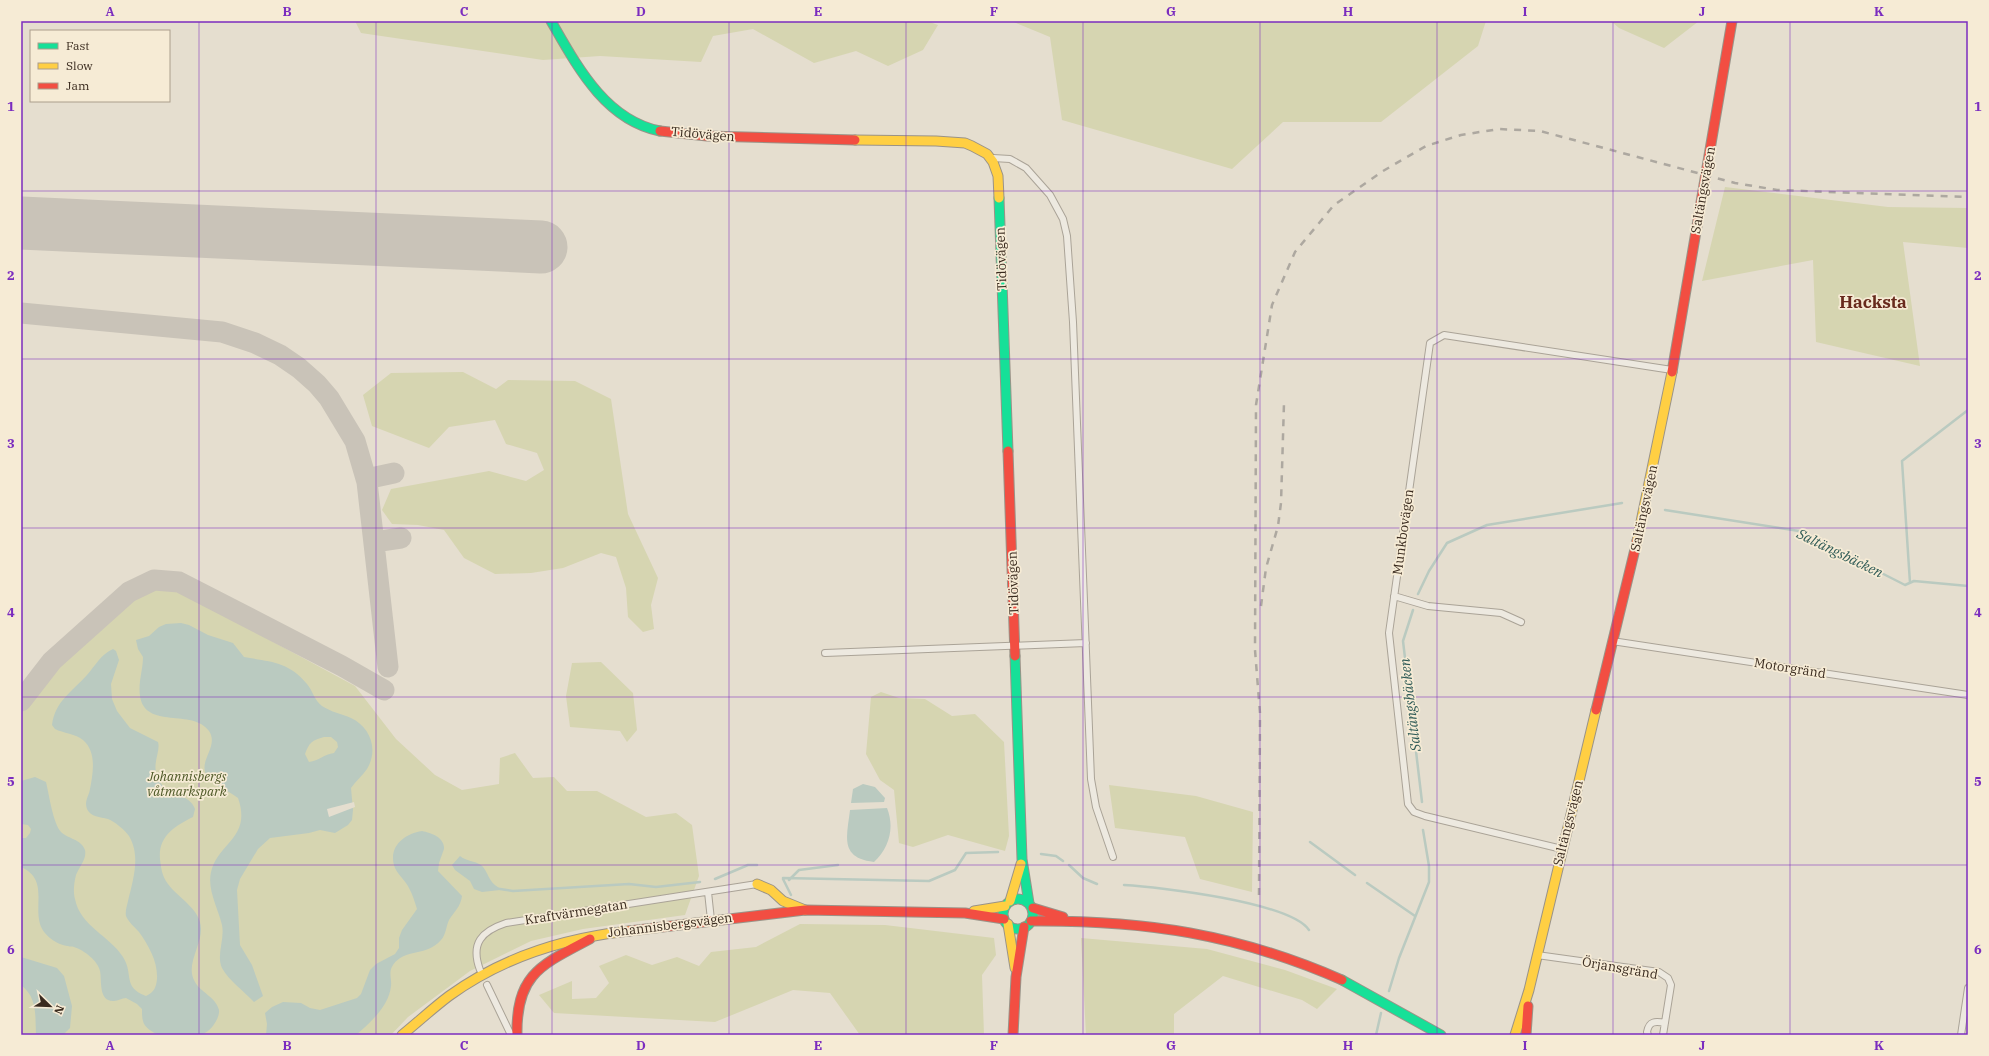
<svg xmlns="http://www.w3.org/2000/svg" width="1989" height="1056" viewBox="0 0 1989 1056" font-family="'IBM Plex Serif',serif">
<style>
.green{fill:#d6d5b1}
.water{fill:#bacac0;fill-rule:evenodd}
.pier{fill:#e5decf}
.lines{fill:none;stroke-linecap:round;stroke-linejoin:round}
.stream{stroke:#bacac0;stroke-width:2.5}
.taxiway{stroke:#c9c3b8;stroke-width:21}
.runway{stroke:#c9c3b8;stroke-width:53}
.street-casing{stroke:#aaa397;stroke-width:8}
.fast-casing{stroke:#9a9388;stroke-width:11}
.slow-casing{stroke:#9a9388;stroke-width:11}
.jam-casing{stroke:#9a9388;stroke-width:11}
.street{stroke:#ede9e0;stroke-width:6}
.fast{stroke:#16e098;stroke-width:9}
.slow{stroke:#ffcf43;stroke-width:9}
.jam{stroke:#f24e42;stroke-width:9}
.rail{stroke:#ada8a0;stroke-width:2.5;stroke-dasharray:7 7;stroke-linecap:butt}
.grid{fill:none;stroke:#7b2cbf;stroke-width:1;stroke-opacity:0.55}
.labels{text-anchor:middle;dominant-baseline:central;stroke-width:3.5;stroke-linejoin:round;paint-order:stroke}
.street-label{font-size:13px;fill:#3a2b1f;stroke:#f6ebd5}
.park-label{font-size:13px;font-style:italic;fill:#4c5725;stroke:#f6ebd5}
.water-label{font-size:14px;font-style:italic;fill:#2e5a56;stroke:#f6ebd5}
.district-label{font-size:17px;font-weight:bold;fill:#682a1d;stroke:#f6ebd5}
.neatline{fill:none;stroke:#7b2cbf;stroke-width:1.5}
.grid-label{font-size:13px;text-anchor:middle;font-weight:bold;fill:#7b2cbf}
</style>
<rect width="100%" height="100%" fill="#e5decf"/>
<path class="green" d="M355,21H927L938,25L923,50L888,66L856,51L814,63L753,29L713,36L701,62L600,56L543,60L361,33Z
M1011,21H1486L1478,46L1381,122H1283L1232,169L1062,120L1050,37Z
M1611,21H1699L1664,48L1619,28Z
M1725,187L1888,207L1968,208V248L1903,242L1920,366L1816,342L1813,260L1702,281Z
M463,372L496,389L508,380L575,381L611,399L628,514L658,578L651,605L654,629L643,632L628,617L626,588L616,557L601,553L563,568L531,573L495,574L464,558L444,530L418,525L392,524L382,510L391,489L489,471L526,481L544,470L537,453L506,444L495,420L449,427L429,448L372,426L363,395L391,373Z
M156,587L173,588L355,686L396,739L435,775L462,790L499,784L500,758L515,753L533,778L554,777L567,791H597L646,817L676,813L692,825L699,876L685,915L583,929L531,941L470,971L408,1017L391,1035H21V711L52,668L142,591Z
M601,662L633,693L637,730L627,742L620,731L570,727L566,696L572,663Z
M881,692L899,698L925,699L952,716L975,714L1004,742L1009,836L1005,851L948,835L913,847L899,843L894,790L880,780L866,754L871,697Z
M1109,785L1196,796L1253,812L1252,892L1200,879L1185,837L1115,828Z
M800,924L885,925L994,938L996,955L982,975L984,1035H860L830,993L793,990L715,1022L554,1013L539,995L572,981V999L596,998L609,983L599,966L626,955L652,965L677,957L699,966L711,952L756,947Z
M1081,938L1207,949L1285,970L1337,989L1317,1009L1302,1000L1223,976L1174,1014V1035H1086Z"/>
<path class="water" d="M181,623L189,625L208,635L233,643L244,657C270,662 288,661 307,684C313,691 314,700 322,706C331,712 342,714 351,718C370,727 379,749 367,769C362,776 356,781 351,788L353,810L352,820L348,825L335,833L320,830L309,833L270,838L258,849L240,879L237,890L240,945L252,965L263,996L254,1002C244,991 229,981 222,968C216,955 225,939 222,925C218,908 207,890 211,872C218,842 252,838 238,798C228,790 212,786 206,774C199,760 219,746 209,731C193,708 145,730 140,696C138,682 143,670 143,657L138,649L136,640L149,636L159,627L166,624ZM324,737H331L337,742L338,747L334,753C324,754 319,761 309,762L305,754C309,743 312,740 324,737Z
M113,649L116,651L119,660L111,684L112,699L117,711L130,728L158,742C161,752 151,763 158,779C165,795 190,793 195,809L193,817C175,826 158,836 160,859C161,868 162,876 168,884C179,899 201,909 201,929C201,947 185,966 195,982C200,992 216,997 219,1010C220,1018 211,1031 203,1034C198,1037 165,1036 158,1034C153,1033 144,1027 143,1021C142,1018 142,1013 142,1009L137,1004L126,998C122,998 118,1001 114,1001C98,1002 102,980 100,971C98,961 84,950 74,947C72,946 70,947 68,946C57,945 43,935 40,924C34,903 48,879 21,867V838H26L30,833L31,829L28,825L21,824V781L35,777L46,782C49,794 53,823 61,832C68,839 81,839 85,850C87,859 79,867 76,875C74,883 73,892 75,899C80,926 110,936 123,957C134,974 122,987 146,996C154,992 156,988 157,979C158,962 149,946 139,932C134,926 129,923 126,916C125,911 127,906 128,901C133,880 141,856 129,836C125,830 115,822 108,819C100,817 91,817 87,809C84,801 89,796 90,789C93,773 97,752 83,740C76,734 63,733 55,729L52,725C55,701 72,692 87,675C95,666 101,654 113,649Z
M863,784L875,787L885,798L884,802L851,803L853,789Z
M887,808C895,828 889,848 874,862C839,858 847,836 850,810Z
M422,831C432,833 445,838 444,849L439,863L438,871L462,896C461,906 454,912 449,920C446,926 446,935 441,940C426,957 405,948 393,965C388,972 392,979 391,986C389,1006 370,1023 356,1035H266L267,1024L265,1013L272,1007L283,1002L301,1003L310,1008L320,1010L357,998L361,994L370,970L376,964L395,954L399,948V938L402,930L417,909C415,903 413,895 409,888C406,881 398,875 395,868C387,847 404,834 422,831Z
M460,856C466,861 475,861 481,865C489,872 488,883 500,888V890L482,892L474,889L470,881L455,870L452,865Z
M21,957L57,968L64,976L72,1006L70,1028L63,1035H36C35,1017 38,998 21,985Z"/>
<path class="pier" d="M354,802L355,807L329,817L327,809Z"/>
<g class="lines">
<path class="stream" d="M1665,510L1799,531L1905,585L1914,581L1968,586
M1910,583L1902,461L1968,410
M1418,594L1429,571L1447,543L1487,525L1622,503
M1413,610L1403,641L1422,802
M1310,842L1355,875
M1041,854L1056,856L1063,861
M1069,865L1083,878L1097,884
M783,878L929,881L955,870L966,853L998,852
M715,879L748,865H757
M783,879L791,895
M789,880L799,870L838,865
M1367,883L1415,916
M1124,885C1159,887 1290,902 1309,930
M500,889L513,891L629,884L656,887L700,882
M1389,991L1399,958L1429,882V866L1423,830
M1376,1035L1381,1013"/>
<path class="taxiway" d="M21,313L222,332L255,343L280,355L299,368L317,384L329,398L355,441L367,482L388,667
M366,479L394,473
M374,542L401,538
M21,701L52,661L129,592L154,580L179,582L342,666L384,690"/>
<path class="runway" d="M21,223L541,247"/>
<g class="street-casing">
<path id="street" d="M993,158L1010,159L1026,168L1050,195L1063,219L1067,236L1073,322L1091,779L1096,807L1113,857
M1394,596L1428,606L1501,613L1521,622
M1612,641L1968,695
M825,653L1086,643
M1562,849L1425,816L1414,812L1408,804L1389,633L1430,343L1444,335L1672,370
M708,892L711,920
M1537,955L1659,972L1668,978L1671,985L1663,1035
M480,970C470,943 482,931 506,923L757,884
M487,985L511,1035
M1648,1035L1647,1032C1649,1021 1655,1021 1665,1023
M1961,1035L1968,988"/>
</g>
<g class="fast-casing">
<path id="fast" d="M551,21C577,66 605,120 660,131
M999,198L1008,451
M1015,656L1022,859L1029,903
M1003 914a15 15 0 1 1 30 0a15 15 0 1 1-30 0Z
M1342,980L1441,1035"/>
</g>
<g class="slow-casing">
<path id="slow" d="M855,140L936,141L965,143L972,146L987,154L993,162L998,176L999,198
M1637,541L1672,372
M757,884L771,890L783,901L805,910
M1010,901L1021,864
M974,911L1005,906
M1008,924L1015,968
M402,1035C418,1022 433,1008 449,996C503,957 563,938 629,931
M1515,1035L1529,990L1596,710"/>
</g>
<g class="jam-casing">
<path id="jam" d="M660,131L707,136L855,140
M1672,372L1732,21
M1008,451L1015,656
M1596,710L1637,541
M1033,908L1063,917
M1031,921C1145,920 1237,934 1342,980
M629,931L805,910L965,913L1004,919
M517,1035C516,974 541,965 590,939
M1013,1035L1016,977L1024,927
M1526,1035L1528,1006"/>
</g>
<use href="#street" class="street"/>
<use href="#fast" class="fast"/>
<use href="#slow" class="slow"/>
<use href="#jam" class="jam"/>
<path class="rail" d="M1261,606L1266,568L1278,526L1281,503L1284,403
M1259,895L1260,713L1255,650L1256,405L1272,305L1295,252L1334,205L1383,171L1426,146L1461,135L1499,129L1540,131L1735,183L1777,190L1968,197"/>
</g>
<path class="grid" d="M199,21V1035M376,21V1035M552,21V1035M729,21V1035M906,21V1035M1083,21V1035M1260,21V1035M1437,21V1035M1613,21V1035M1790,21V1035M21,191H1968M21,359H1968M21,528H1968M21,697H1968M21,865H1968"/>
<g class="labels">
<g class="street-label">
<text transform="translate(703 134) rotate(5)">Tidövägen</text>
<text transform="translate(1703 190) rotate(-80)">Saltängsvägen</text>
<text transform="translate(1001 259) rotate(-92)">Tidövägen</text>
<text transform="translate(1644 508) rotate(-78)">Saltängsvägen</text>
<text transform="translate(1403 532) rotate(-82)">Munkbovägen</text>
<text transform="translate(1013 583) rotate(-92)">Tidövägen</text>
<text transform="translate(1790 668) rotate(9)">Motorgränd</text>
<text transform="translate(1568 823) rotate(-76)">Saltängsvägen</text>
<text transform="translate(576 912) rotate(-9)">Kraftvärmegatan</text>
<text transform="translate(670 925) rotate(-7)">Johannisbergsvägen</text>
<text transform="translate(1620 968) rotate(10)">Örjansgränd</text>
</g>
<g class="park-label">
<text x="187" y="776">Johannisbergs<tspan x="187" dy="15">våtmarkspark</tspan></text>
</g>
<g class="water-label">
<text transform="translate(1840 553) rotate(26)">Saltängsbäcken</text>
<text transform="translate(1410 705) rotate(-97)">Saltängsbäcken</text>
</g>
<g class="district-label">
<text x="1873" y="302">Hacksta</text>
</g>
</g>
<rect width="1989" height="1056" fill="none" stroke="#f6ebd5" stroke-width="44"/>
<rect x="30" y="30" width="140" height="72" fill="#f6ebd5" stroke="#ab9e8c"/>
<rect x="38" y="43" width="20" height="6" fill="#16e098" stroke="#ab9e8c"/>
<text x="66" y="50" font-size="12" fill="#3a2b1f">Fast</text>
<rect x="38" y="63" width="20" height="6" fill="#ffcf43" stroke="#ab9e8c"/>
<text x="66" y="70" font-size="12" fill="#3a2b1f">Slow</text>
<rect x="38" y="83" width="20" height="6" fill="#f24e42" stroke="#ab9e8c"/>
<text x="66" y="90" font-size="12" fill="#3a2b1f">Jam</text>
<g transform="translate(50 1006) rotate(113)" stroke="#f6ebd5" stroke-width="3" paint-order="stroke">
<path d="M0-3L7 15L0 10L-7 15Z" fill="#3a2b1f"/>
<text y="-6" font-size="11" font-weight="bold" text-anchor="middle" fill="#3a2b1f">N</text>
</g>
<rect x="22" y="22" width="1945" height="1012" class="neatline"/>
<g class="grid-label">
<text x="110" y="16">A</text>
<text x="287" y="16">B</text>
<text x="464" y="16">C</text>
<text x="641" y="16">D</text>
<text x="818" y="16">E</text>
<text x="994" y="16">F</text>
<text x="1171" y="16">G</text>
<text x="1348" y="16">H</text>
<text x="1525" y="16">I</text>
<text x="1702" y="16">J</text>
<text x="1879" y="16">K</text>
<text x="11" y="111">1</text>
<text x="1978" y="111">1</text>
<text x="11" y="280">2</text>
<text x="1978" y="280">2</text>
<text x="11" y="448">3</text>
<text x="1978" y="448">3</text>
<text x="11" y="617">4</text>
<text x="1978" y="617">4</text>
<text x="11" y="786">5</text>
<text x="1978" y="786">5</text>
<text x="11" y="954">6</text>
<text x="1978" y="954">6</text>
<text x="110" y="1050">A</text>
<text x="287" y="1050">B</text>
<text x="464" y="1050">C</text>
<text x="641" y="1050">D</text>
<text x="818" y="1050">E</text>
<text x="994" y="1050">F</text>
<text x="1171" y="1050">G</text>
<text x="1348" y="1050">H</text>
<text x="1525" y="1050">I</text>
<text x="1702" y="1050">J</text>
<text x="1879" y="1050">K</text>
</g>
</svg>
